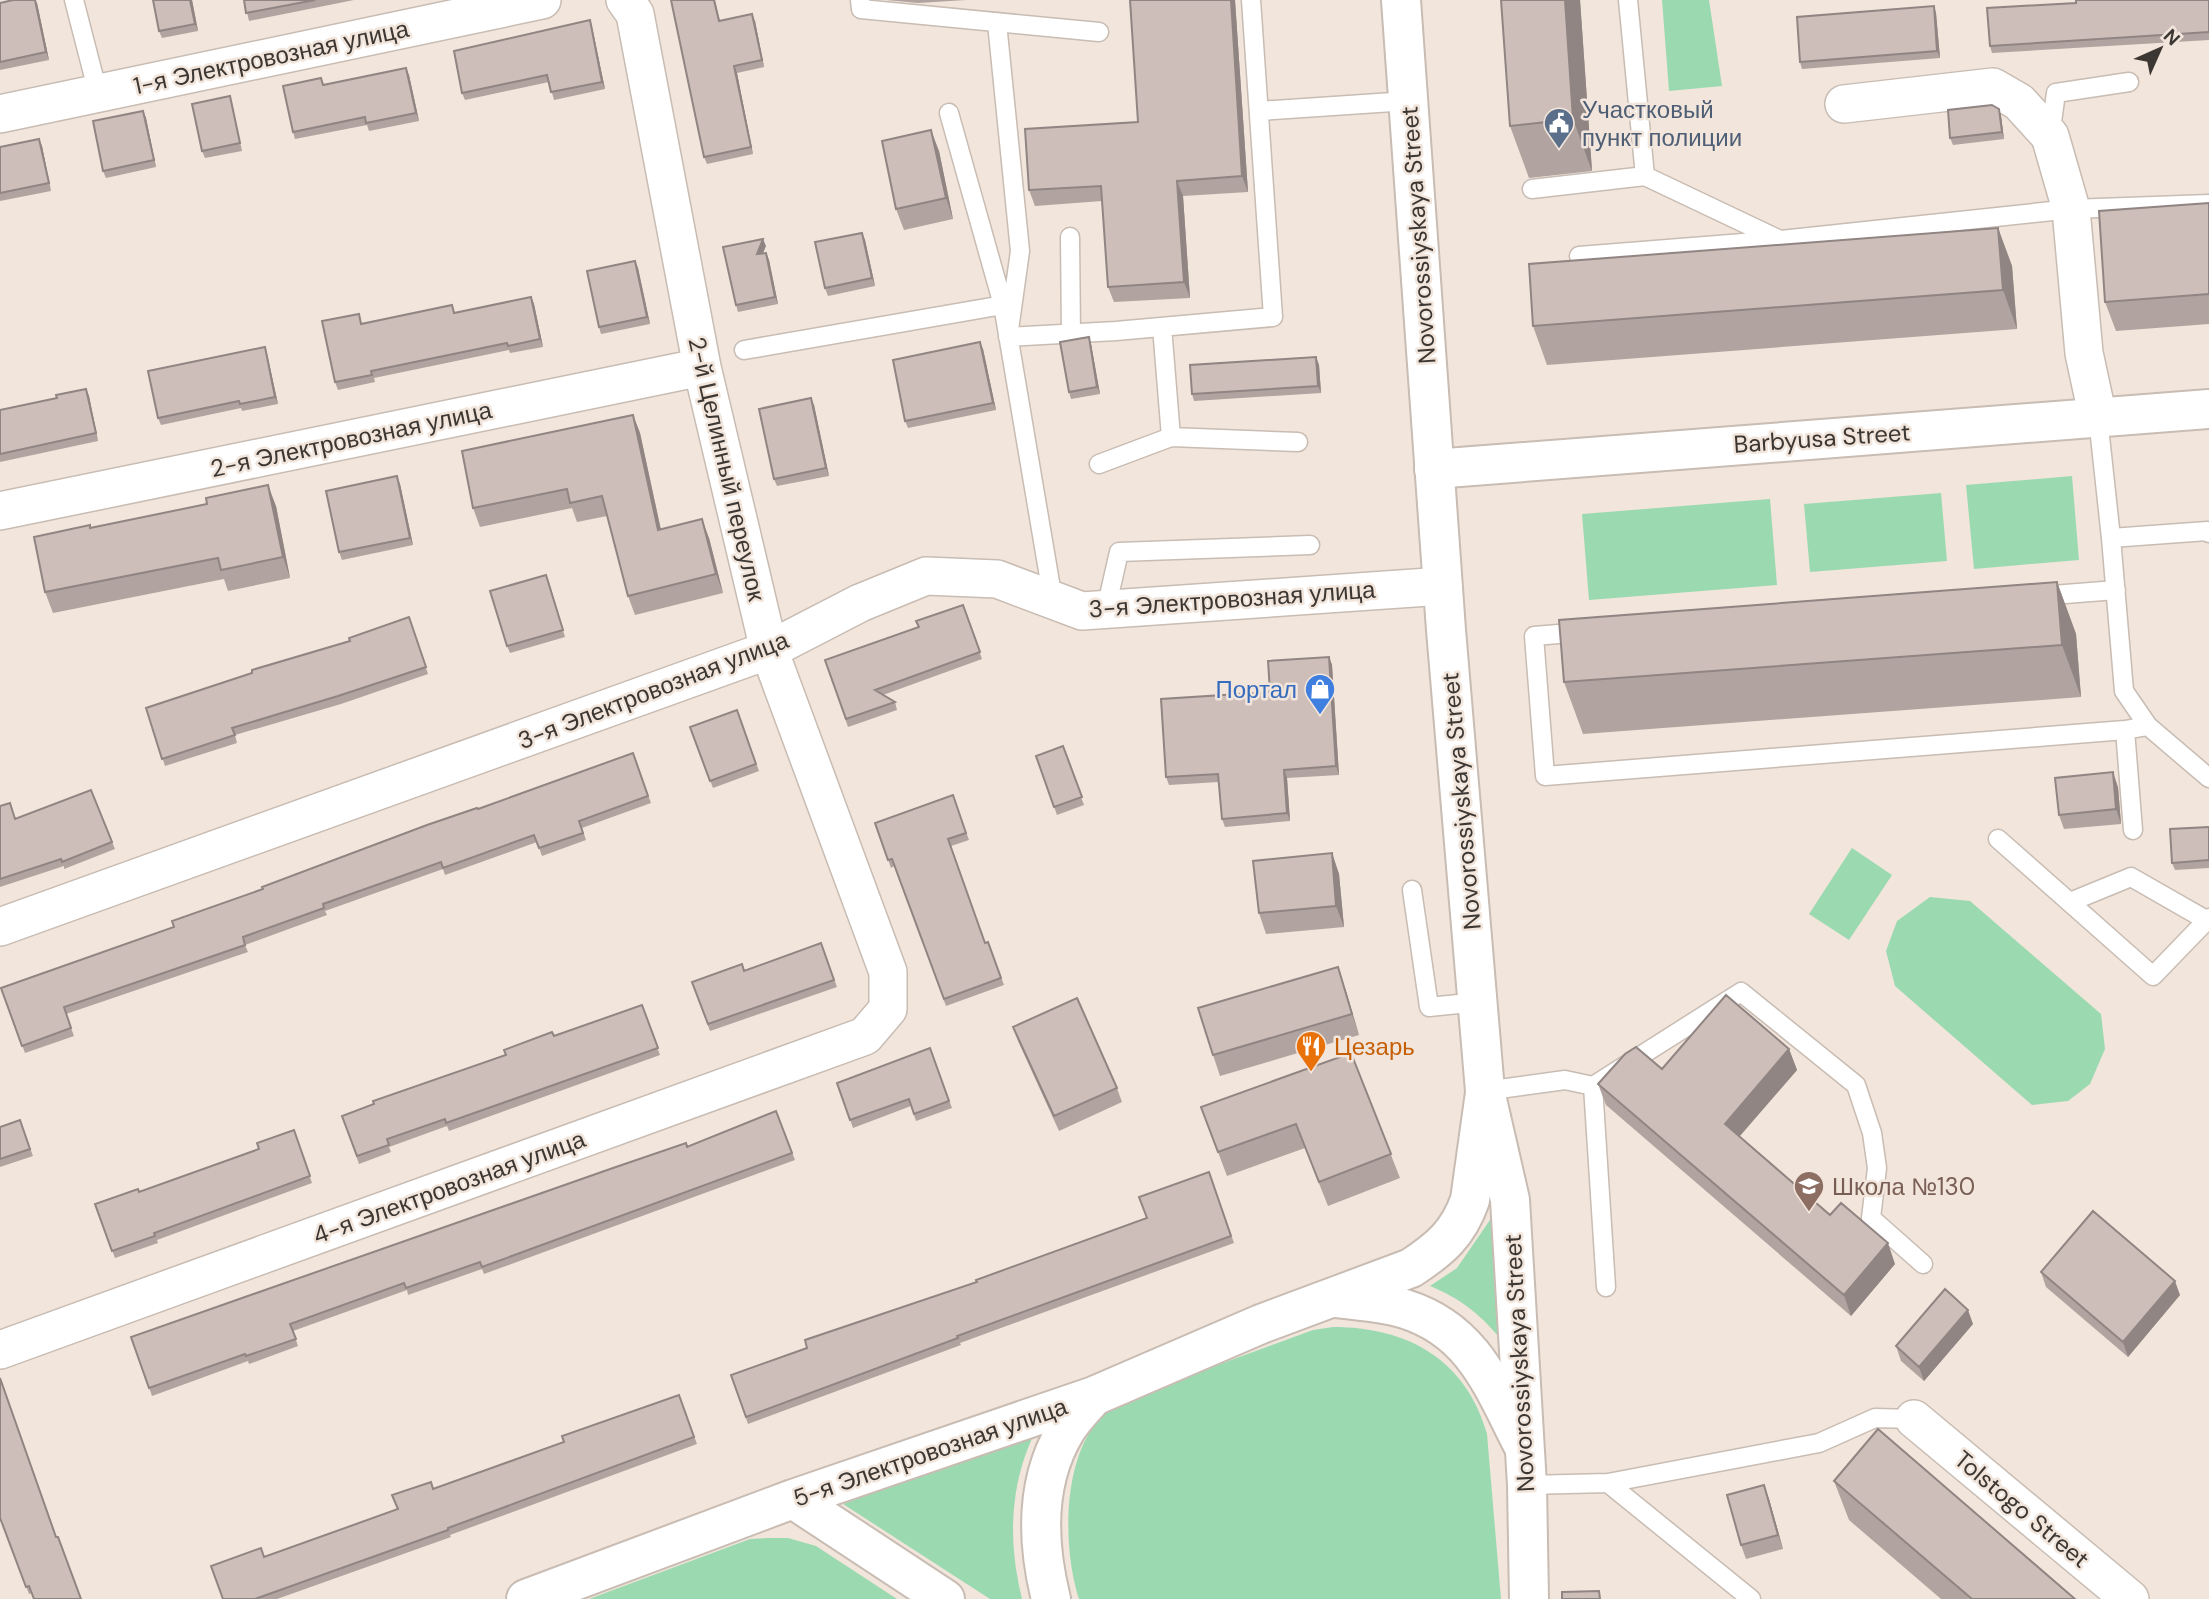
<svg xmlns="http://www.w3.org/2000/svg" width="2209" height="1599" viewBox="0 0 2209 1599" font-family="'DM Sans',sans-serif">
<style>
.green{fill:#9bdab1}
.lines{fill:none;stroke-linecap:round;stroke-linejoin:round}
.service-casing{stroke:#c8bcb3;stroke-width:21}
.minor-casing{stroke:#c8bcb3;stroke-width:40}
.tertiary-casing{stroke:#c8bcb3;stroke-width:42}
.primary-casing{stroke:#c8bcb3;stroke-width:42}
.service{stroke:#fff;stroke-width:18}
.minor{stroke:#fff;stroke-width:37}
.tertiary{stroke:#fff;stroke-width:38}
.primary{stroke:#fff;stroke-width:38}
.wall{fill:#b1a39f}
.shaded-wall{fill:#908582}
.building{fill:#cebeb9;stroke:#908582;stroke-width:2}
.labels{text-anchor:middle;dominant-baseline:central;stroke-width:5;stroke-linejoin:round;paint-order:stroke}
.street-label{font-size:24px;fill:#3c3733;stroke:#f2e5db}
.service-label{font-size:24px;fill:#4e5e75;stroke:#f2e5db;text-anchor:start}
.shop-label{font-size:24px;fill:#366cbe;stroke:#f2e5db;text-anchor:end}
.food-label{font-size:24px;fill:#c56008;stroke:#f2e5db;text-anchor:start}
.education-label{font-size:24px;fill:#785e54;stroke:#f2e5db;text-anchor:start}
</style>
<rect width="100%" height="100%" fill="#f2e5db"/>
<path class="green" d="M1662,0H1709L1722,86L1669,91Z
M2072,476L2079,560L1974,569L1966,485Z
M1941,493L1947,561L1810,572L1804,504Z
M1770,499L1777,585L1589,600L1582,514Z
M1852,848L1892,875L1849,940L1809,914Z
M1930,897L1970,901L2101,1014L2105,1049L2090,1084L2068,1101L2032,1105L1895,986L1886,951L1897,921Z
M1492,1217L1499,1337C1479,1313 1459,1298 1430,1286L1457,1268Z
M1333,1327C1407,1327 1466,1359 1487,1434L1501,1599H1079C1063,1550 1062,1464 1097,1422C1107,1410 1122,1403 1136,1395L1313,1330Z
M1035,1432C1009,1486 1008,1542 1022,1599H990L843,1504Z
M768,1538H788L816,1546L897,1599H589L750,1539Z"/>
<g class="lines">
<g class="service-casing">
<path id="service" d="M74,0L98,93
M860,0L861,9L1099,32
M1628,0L1645,176
M997,23L1020,251L1008,337L1116,331L1273,317L1251,0
M1259,111L1408,101
M949,113L1003,305
M2050,136L2056,93L2129,82
M1532,189L1645,176L1780,240
M1070,237L1071,334
M1579,256L1781,240L2071,209L2209,204
M1162,327L1171,437
M744,350L1003,305L1053,600
M2098,418L2111,538L2124,691L2148,726L2209,778
M1099,464L1171,437L1298,442
M2111,538L2207,531L2209,533
M2040,596L2116,590
M1106,609L1119,552L1310,545
M1583,632L1534,636L1545,776L2125,730L2148,726
M2125,730L2133,830
M1998,839L2153,976L2209,918
M1412,890L1429,1007L1478,1002
M2070,902L2131,877L2206,920
M1593,1086L1606,1287
M1485,1091L1565,1080L1593,1086L1741,992L1856,1085L1872,1133L1877,1168L1871,1218L1923,1264
M1608,1483L1751,1599
M1527,1485L1608,1483L1819,1443L1875,1418L1914,1419"/>
</g>
<g class="minor-casing">
<path id="minor" d="M1844,104L1993,87L2019,102L2050,136L2071,209L2084,353L2098,418
M0,114L542,0
M0,511L702,367
M0,927L769,650L860,603L926,576L997,579L1082,611L1443,586
M0,1350L865,1036L888,1009V972L769,650L702,367L635,14L625,0
M1914,1419L2130,1599"/>
</g>
<g class="tertiary-casing">
<path id="tertiary" d="M1434,469L2209,409
M1336,1298C1358,1301 1383,1302 1405,1309C1475,1331 1493,1388 1524,1447
M793,1499L945,1599
M526,1599L793,1499L1094,1396L1261,1324L1411,1268C1440,1249 1458,1234 1470,1200L1485,1093
M1051,1599C1037,1543 1035,1481 1066,1430C1074,1417 1084,1407 1094,1396"/>
</g>
<g class="primary-casing">
<path id="primary" d="M1401,0L1446,630L1485,1091L1510,1200L1527,1485L1529,1599"/>
</g>
<use href="#service" class="service"/>
<use href="#minor" class="minor"/>
<use href="#tertiary" class="tertiary"/>
<use href="#primary" class="primary"/>
</g>
<path class="wall" d="M192,0L198,31L162,38L159,31Z
M244,0H354L249,21Z
M671,0H715L720,21H755L764,67L737,73L753,154L707,164L704,157Z
M886,0H966L918,3Z
M1235,0L1248,192L1183,196L1190,298L1114,302L1108,287L1102,201L1035,206L1029,190L1138,122Z
M1580,0L1592,171L1529,178L1510,126Z
M2209,0V40L1992,53L1990,46Z
M0,3H37L49,60L0,70Z
M1936,13L1940,58L1802,69L1800,62Z
M590,20L592,27L605,89L554,100L549,82L465,100L462,93Z
M409,75L419,121L369,131L367,125L295,139L293,132L324,85Z
M230,96L232,103L242,151L205,158L202,151Z
M1999,109L2001,116L2004,139L1953,145L1950,138Z
M143,111L146,118L156,167L106,178L103,171Z
M42,146L51,191L0,201V147Z
M939,151L953,219L904,230L896,209Z
M2209,203V324L2116,331L2105,302Z
M1998,228L2012,266L2017,329L1547,365L1533,326Z
M862,233L865,240L875,286L828,296L825,288Z
M766,246L763,253H766L769,260L778,304L738,312L736,305Z
M635,261L638,268L650,324L601,334L599,327Z
M531,297L534,304L543,347L510,353L509,350L374,378L375,382L338,390L335,382L362,324L455,313Z
M1089,337L1091,344L1100,394L1071,399L1069,392Z
M983,349L996,410L908,428L905,421Z
M267,354L278,404L242,411L241,408L161,425L158,418Z
M1316,357L1319,365L1321,393L1194,401L1192,394Z
M86,389L89,396L98,441L0,462V410L57,398Z
M814,405L829,476L777,486L774,479Z
M633,415L640,433L661,530L709,538L723,593L635,615L628,596L607,516L577,522L572,508L480,527L473,508Z
M400,484L413,545L342,560L339,552Z
M276,506L290,578L228,591L224,579L53,613L45,592L91,528Z
M549,582L565,637L510,653L507,646Z
M2057,582L2076,634L2081,697L1583,734L1564,682Z
M963,605L982,659L883,695L895,702L897,710L848,727L825,660L919,627Z
M409,617L428,674L341,704L235,735L237,743L165,766L146,708L350,641Z
M1329,657L1332,665L1339,775L1287,778L1290,821L1225,827L1222,819L1219,782L1169,785L1166,777L1270,692Z
M737,710L759,771L713,788L690,727Z
M1063,746L1084,805L1057,815L1036,756Z
M633,753L651,803L582,828L586,840L542,856L537,842L445,875L443,869L325,911L327,915L245,945L248,952L66,1014L74,1036L25,1053L1,988L174,927L263,889Z
M2118,787L2121,824L2064,829L2059,815Z
M91,790L115,849L64,869V866L0,887V806L15,819Z
M953,795L969,840L951,846L985,943L988,942L1004,985L946,1006L894,866L891,868L875,823Z
M2209,827V868L2175,870L2172,863Z
M1332,853L1339,874L1344,927L1266,934L1259,913Z
M821,943L837,987L710,1031L692,982L744,971Z
M1345,988L1359,1035L1220,1076L1213,1055Z
M642,1005L660,1055L449,1131L447,1126L389,1147L391,1152L359,1164L342,1116L554,1036Z
M1013,1027L1117,1088L1122,1102L1059,1131L1018,1041Z
M930,1048L952,1108L916,1121L911,1106L853,1128L837,1083Z
M1789,1049L1797,1070L1739,1137L1830,1215L1895,1264L1851,1316L1606,1105L1598,1084L1662,1069Z
M1351,1053L1400,1178L1328,1206L1305,1148L1227,1176L1201,1107Z
M776,1111L795,1160L484,1274L482,1269L408,1295L407,1290L293,1331L298,1346L249,1364L248,1361L152,1396L131,1337L687,1147Z
M20,1120L33,1156L0,1167V1127Z
M294,1130L312,1183L157,1240L158,1243L115,1258L95,1204L139,1192L259,1149Z
M1209,1172L1234,1243L960,1343L961,1345L748,1424L731,1375L807,1348L977,1282L1147,1218Z
M2041,1272L2180,1295L2128,1357L2046,1287Z
M1973,1324L1924,1381L1901,1361L1896,1346Z
M679,1395L697,1444L450,1535L451,1537L277,1599H223L264,1557L398,1509L434,1489L564,1442Z
M1834,1481L2075,1599H1941L1849,1520Z
M1769,1499L1783,1549L1746,1559L1741,1545Z
M0,1518L56,1537L32,1593L29,1594Z"/>
<path class="shaded-wall" d="M35,0L37,3L49,60L46,52Z
M190,0H192L198,31L195,24Z
M1231,0H1235L1248,192L1242,176Z
M1565,0H1580L1592,171L1573,119Z
M1934,6L1936,13L1940,58L1937,51Z
M752,14L755,21L764,67L762,60Z
M590,20L592,27L605,89L602,82Z
M734,66L737,73L753,154L751,147Z
M406,68L409,75L419,121L416,113Z
M1999,109L2001,116L2004,139L2002,132Z
M143,111L146,118L156,167L154,160Z
M931,130L939,151L953,219L946,198Z
M39,139L42,146L51,191L49,183Z
M1177,181L1183,196L1190,298L1184,282Z
M1998,228L2012,266L2017,329L2003,290Z
M862,233L865,240L875,286L872,278Z
M763,239L766,246L759,262L757,254Z
M766,253L769,260L778,304L775,297Z
M635,261L638,268L650,324L647,317Z
M531,297L534,304L543,347L540,339Z
M1089,337L1091,344L1100,394L1097,387Z
M980,342L983,349L996,410L993,403Z
M265,347L267,354L278,404L275,397Z
M1316,357L1319,365L1321,393L1318,386Z
M86,389L89,396L98,441L96,433Z
M811,398L814,405L829,476L826,468Z
M633,415L640,433L665,549L658,530Z
M397,476L400,484L413,545L410,538Z
M268,485L276,506L290,578L283,557Z
M702,519L709,538L723,593L716,574Z
M2057,582L2076,634L2081,697L2062,645Z
M1329,657L1332,665L1339,775L1336,766Z
M1284,770L1287,778L1290,821L1287,813Z
M2113,772L2118,787L2121,824L2116,809Z
M1332,853L1339,874L1344,927L1336,906Z
M1338,967L1345,988L1359,1035L1352,1014Z
M1789,1049L1797,1070L1732,1145L1725,1124Z
M1888,1243L1895,1264L1851,1316L1844,1295Z
M2175,1281L2180,1295L2128,1357L2123,1342Z
M1968,1310L1973,1324L1924,1381L1919,1367Z
M1764,1485L1769,1499L1783,1549L1778,1535Z"/>
<path class="building" d="M13,0H35L46,52L0,62V3Z
M153,0H190L195,24L159,31Z
M244,0H315L246,13Z
M671,0H714L719,21L752,14L762,60L734,66L751,147L704,157Z
M1130,0H1231L1242,176L1177,181L1184,282L1108,287L1101,186L1029,190L1025,129L1138,122Z
M1501,0H1565L1573,119L1510,126Z
M2076,0H2209V32L1990,46L1987,8L2076,3Z
M1934,6L1937,51L1800,62L1797,17Z
M590,20L602,82L551,92L547,75L462,93L454,51Z
M406,68L416,113L366,123L365,117L293,132L283,86L321,78L323,85Z
M230,96L240,143L202,151L192,104Z
M1992,105L1999,109L2002,132L1950,138L1948,110Z
M143,111L154,160L103,171L93,121Z
M931,130L946,198L896,209L882,141Z
M39,139L49,183L0,193V147Z
M2209,203V294L2105,302L2099,211Z
M1998,228L2003,290L1533,326L1529,264Z
M862,233L872,278L825,288L815,242Z
M763,239L757,254L766,253L775,297L736,305L723,247Z
M635,261L647,317L599,327L587,271Z
M531,297L540,339L508,346L507,343L371,371L372,375L335,382L322,321L359,314L361,324L452,305L454,313Z
M1089,337L1097,387L1069,392L1060,342Z
M980,342L993,403L905,421L893,360Z
M265,347L275,397L240,404L239,401L158,418L148,371Z
M1316,357L1318,386L1192,394L1190,365Z
M86,389L96,433L0,454V410L57,398L56,395Z
M811,398L826,468L774,479L759,409Z
M633,415L658,530L702,519L716,574L628,596L602,496L570,503L567,489L473,508L462,451Z
M397,476L410,538L339,552L326,491Z
M268,485L283,557L221,570L218,558L45,592L34,537L90,525V528L207,504L206,498Z
M546,575L563,630L507,646L490,591Z
M2057,582L2062,645L1564,682L1559,620Z
M963,605L980,652L875,690L895,702L846,719L825,660L919,627L916,621Z
M409,617L426,667L338,696L232,728L235,735L162,759L146,708L252,673V670L350,641L349,638Z
M1329,657L1336,766L1284,770L1287,813L1222,819L1218,774L1166,777L1161,699L1270,692L1268,661Z
M737,710L756,764L710,781L690,727Z
M1063,746L1082,797L1054,807L1036,756Z
M633,753L648,796L579,821L583,833L539,848L534,835L443,868L441,862L323,904L324,908L243,937L245,945L64,1007L71,1028L22,1046L1,988L174,927L172,921L263,889L262,887L427,825L477,808L478,809Z
M2113,772L2116,809L2059,815L2055,778Z
M91,790L112,842L62,862L61,859L0,879V806L10,803L15,819Z
M953,795L966,833L948,839L985,943L988,942L1001,978L944,999L892,859L888,860L875,823Z
M2209,827V860L2172,863L2170,829Z
M1332,853L1336,906L1259,913L1253,861Z
M821,943L834,980L708,1024L692,982L742,964L744,971Z
M1338,967L1352,1014L1213,1055L1198,1008Z
M1726,995L1789,1049L1725,1124L1830,1215L1841,1203L1888,1243L1844,1295L1598,1084L1625,1054L1636,1047L1662,1069Z
M1077,998L1117,1088L1054,1116L1013,1027Z
M642,1005L658,1048L446,1123L445,1119L387,1139L389,1145L357,1156L342,1116L374,1104L373,1101L506,1055L504,1050L552,1032L554,1036Z
M930,1048L949,1101L914,1114L909,1099L850,1120L837,1083Z
M1351,1053L1391,1154L1319,1182L1296,1124L1218,1152L1201,1107Z
M776,1111L792,1153L482,1267L480,1262L406,1288L404,1283L290,1324L296,1339L246,1356L245,1354L149,1388L131,1337L613,1168L686,1143L687,1147Z
M20,1120L30,1149L0,1159V1127Z
M294,1130L310,1176L154,1233L155,1236L112,1251L95,1204L138,1189L139,1192L259,1149L257,1143Z
M1209,1172L1231,1236L957,1336L958,1338L746,1417L731,1375L807,1348L805,1340L977,1282L976,1280L1147,1218L1139,1197Z
M2093,1211L2175,1281L2123,1342L2041,1272Z
M1945,1289L1968,1310L1919,1367L1896,1346Z
M0,1378L56,1537H58L81,1599H34L29,1586L26,1587L2,1523L0,1518Z
M679,1395L694,1437L448,1528V1530L255,1599H223L211,1566L261,1548L264,1557L398,1509L392,1495L431,1482L433,1489L564,1442L562,1436Z
M1878,1429L2075,1599H1972L1834,1481Z
M1764,1485L1778,1535L1741,1545L1727,1495Z
M1599,1591L1600,1599H1562V1592Z"/>
<defs>
<g id="civic-pin" transform="scale(1.575)"><path d="M0 17L-7.5 6A9.5 9.5 0 1 1 7.5 6Z" fill="#5c6f8a" stroke="#f2e5db"/><path d="M-.6-6.5H3V-4.5H.6V-3L4-1V1h2V6H-6V1h2V-1L-.6-3ZM-1.2 2.5V6h2.4V2.5Z" fill="#fff"/></g>
<g id="shop-pin" transform="scale(1.575)"><path d="M0 17L-7.5 6A9.5 9.5 0 1 1 7.5 6Z" fill="#3f7fe0" stroke="#f2e5db"/><path d="M-5-2.5h2.3a2.7 3.5 0 0 1 5.4 0H5L5.5 6h-11ZM-1.5-2.5h3a1.5 2.3 0 0 0-3 0Z" fill="#fff"/></g>
<g id="restaurant-pin" transform="scale(1.575)"><path d="M0 17L-7.5 6A9.5 9.5 0 1 1 7.5 6Z" fill="#e8710a" stroke="#f2e5db"/><path d="M-5-6h1v4h1v-4h1v4h1v-4h1v5L-1.5 .5V6h-2V.5L-5-1ZM5-6V6H3V1.5H1.5Q1.5-4 5-6Z" fill="#fff"/></g>
<g id="school-pin" transform="scale(1.575)"><path d="M0 17L-7.5 6A9.5 9.5 0 1 1 7.5 6Z" fill="#8d6e63" stroke="#f2e5db"/><path d="M0-5L7-2L0 1L-7-2ZM-4 1L0 2.5L4 1V4Q0 6-4 4Z" fill="#fff"/></g>
</defs>
<g fill-rule="evenodd">
<use href="#civic-pin" x="1559" y="123"/>
<use href="#shop-pin" x="1320" y="689"/>
<use href="#restaurant-pin" x="1311" y="1046"/>
<use href="#school-pin" x="1809" y="1186"/>
</g>
<g class="labels">
<g class="street-label">
<text transform="translate(271 57) rotate(-12)">1-я Электровозная улица</text>
<text transform="translate(1418 235) rotate(-94)">Novorossiyskaya Street</text>
<text transform="translate(1822 438) rotate(-4)">Barbyusa Street</text>
<text transform="translate(351 439) rotate(-12)">2-я Электровозная улица</text>
<text transform="translate(727 469) rotate(77)">2-й Целинный переулок</text>
<text transform="translate(1232 599) rotate(-4)">3-я Электровозная улица</text>
<text transform="translate(653 690) rotate(-21)">3-я Электровозная улица</text>
<text transform="translate(1461 801) rotate(-95)">Novorossiyskaya Street</text>
<text transform="translate(449 1187) rotate(-20)">4-я Электровозная улица</text>
<text transform="translate(1519 1363) rotate(-93)">Novorossiyskaya Street</text>
<text transform="translate(930 1452) rotate(-19)">5-я Электровозная улица</text>
<text transform="translate(2022 1509) rotate(40)">Tolstogo Street</text>
</g>
<g class="service-label">
<text x="1582" y="109">Участковый<tspan x="1582" dy="28">пункт полиции</tspan></text>
</g>
<g class="shop-label">
<text x="1297" y="689">Портал</text>
</g>
<g class="food-label">
<text x="1334" y="1046">Цезарь</text>
</g>
<g class="education-label">
<text x="1832" y="1186">Школа №130</text>
</g>
</g>
<g transform="translate(2160 49) rotate(45)" stroke="#f2e5db" stroke-width="5" paint-order="stroke">
<path d="M0-5L12 26L0 18L-12 26Z" fill="#3c3733"/>
<text y="-10" font-size="19" font-weight="bold" text-anchor="middle" fill="#3c3733">N</text>
</g>
</svg>
